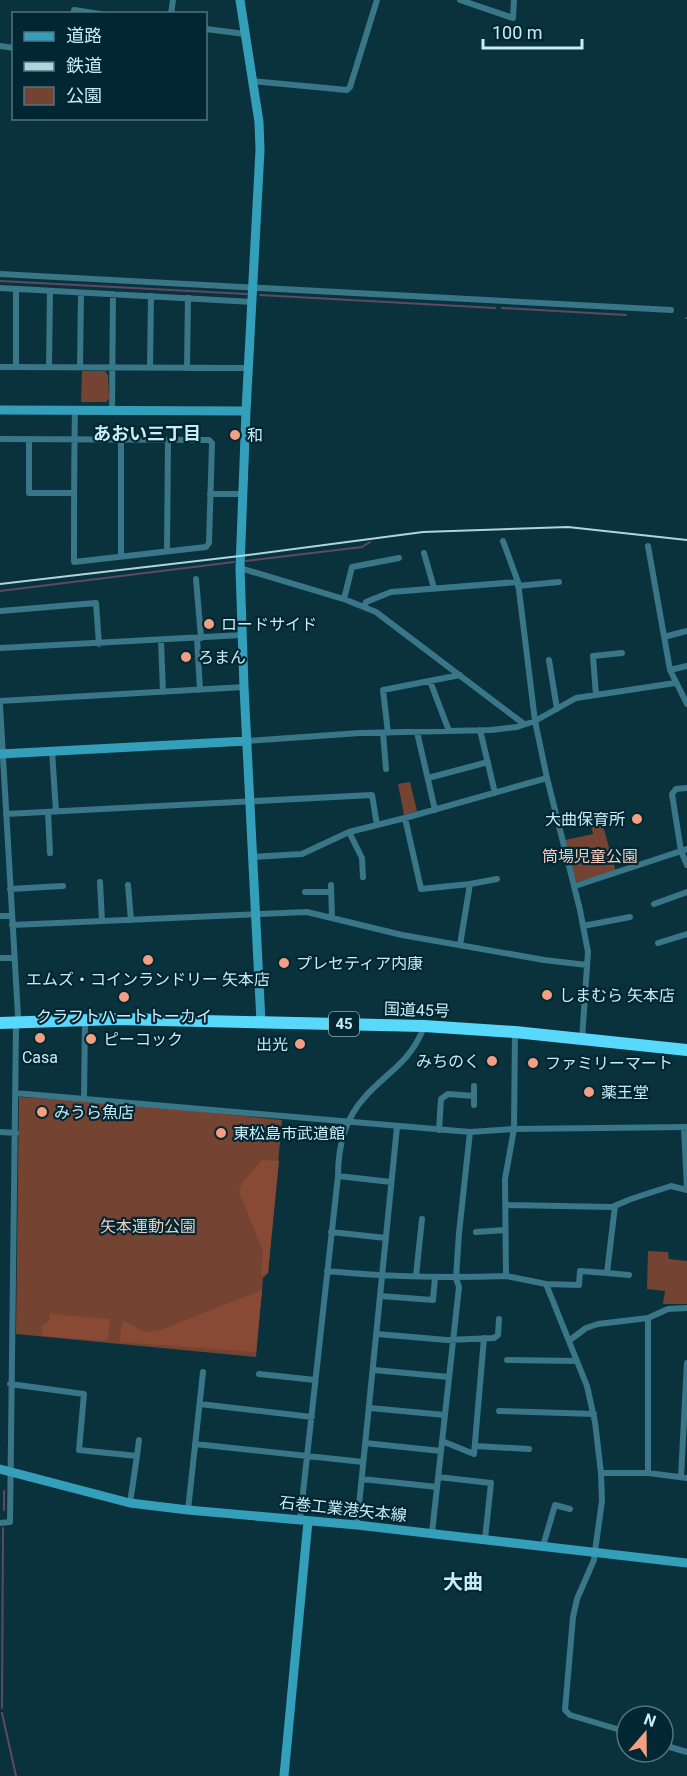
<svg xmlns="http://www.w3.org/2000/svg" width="687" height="1776" viewBox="0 0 687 1776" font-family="Roboto,'Noto Sans JP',sans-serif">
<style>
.green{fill:#754332}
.forest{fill:#884a35}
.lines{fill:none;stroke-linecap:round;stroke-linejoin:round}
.stream{stroke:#5f4865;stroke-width:2}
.street{stroke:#397687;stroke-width:6}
.secondary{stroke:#349fbb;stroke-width:9}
.highway{stroke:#58d8fb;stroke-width:12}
.rail{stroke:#b1d5df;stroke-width:2}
.poi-dot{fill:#f39f83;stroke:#002732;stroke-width:2}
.labels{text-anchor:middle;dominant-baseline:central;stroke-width:4.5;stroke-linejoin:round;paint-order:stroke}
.shield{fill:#002732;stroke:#8db1bc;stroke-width:1.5}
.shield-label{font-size:15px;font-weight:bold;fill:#c9ecf7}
.poi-label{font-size:16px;fill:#c9ecf7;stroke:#002732;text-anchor:start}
.park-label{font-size:16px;fill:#f3cbbe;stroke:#002732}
.street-label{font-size:16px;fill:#c9ecf7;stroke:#002732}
.neighbourhood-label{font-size:18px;font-weight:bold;fill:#c9ecf7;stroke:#002732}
.quarter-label{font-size:20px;font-weight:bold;fill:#c9ecf7;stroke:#002732}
</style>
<rect width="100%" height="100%" fill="#0a323c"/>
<path class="green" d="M82,371H105L108,375L109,399L106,402H81Z
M410,782L417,811L404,815L398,784Z
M599,812L616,872L576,882L565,840L593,834L588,814Z
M19,1097L131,1104L282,1120L268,1273L263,1278L256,1357L16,1334Z
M648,1251L668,1252L669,1259L687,1261V1304H663L665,1291L647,1289Z"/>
<path class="forest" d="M262,1160L279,1161L268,1273L261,1276L263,1252L239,1191L242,1183Z
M262,1290L256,1352L119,1342L123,1320L144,1332L158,1331Z
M50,1314L110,1319L108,1338L105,1341L43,1336L41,1326L49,1321Z"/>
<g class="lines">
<path class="stream" d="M0,281L247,294
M260,295L495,308
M502,308L626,315
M686,318H687
M246,561L362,547L370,542
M0,591L234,562
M4,1491V1510
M2,1708L3,1528
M2,1713L16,1776"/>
<path class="street" d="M460,0L513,18L514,0
M74,10L100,14
M171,14L173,0
M206,29L245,34
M0,46L14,48
M252,81L347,90L350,87L377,0
M0,274L671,310
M0,288L253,302
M0,367L249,368
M16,367V289
M49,367L50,291
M80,367L81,293
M150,367L151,296
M187,368L188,298
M112,411L113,294
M0,439L209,440L212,443L209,543L206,547L74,562C74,511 74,461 75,410
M29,439V493H74
M210,494H243
M503,541L518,582L535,721L547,778L580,910L588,952L582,1040
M648,546L670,670L687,704
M167,551L168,440
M424,553L434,588
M121,556V440
M240,568L344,599L376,612L524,724
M196,579L201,638
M518,586L559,582
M344,599L352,567L399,558
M365,606L366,602L391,592L518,582
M0,611L96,603L99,644
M664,637L687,631
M197,638L200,690
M161,640L163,692
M0,648L242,635
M549,660L557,709
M670,670L687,666
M430,681L449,731
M596,695L593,656L622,653
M0,701L244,687
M0,705L18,1016L16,1027L10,1522L0,1523
M480,730L495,793
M417,732L435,810
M383,733L386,769
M388,733L383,690L460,675
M247,741L360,733L491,730L517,727L535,721L576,698L675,683
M52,751L56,812
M428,778L488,762
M687,788L676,789L672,794L681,851L687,865
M48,812L50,853
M6,814L372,795L377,825
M405,818L421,889L470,884L497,879
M349,832L362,858L363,877
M252,857L302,854L349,832L405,818L547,778
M100,882L102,921
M128,885L131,920
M331,885L332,918
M575,886L687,849
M10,889L63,886
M305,892H331
M654,904L687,892
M0,916H11
M12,925L307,912L402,935L544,960L587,965
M583,926L630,917
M658,943L687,934
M460,945L470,884
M0,958H14
M515,1033L514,1129L505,1179L506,1276L546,1284L587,1386L595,1422L601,1473L602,1501L596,1544L594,1560L577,1599L573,1617L565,1710L570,1715L627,1732
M474,1086V1105
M15,1093L470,1132L514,1129L687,1127
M84,1099L85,1019
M684,1127L687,1189
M439,1130L441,1099L448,1094L474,1096
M0,1132L16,1133
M338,1176L391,1182
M506,1205L612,1207L631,1199L671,1186L687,1190
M331,1232L386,1238
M476,1232L505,1230
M327,1271C387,1277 446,1278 506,1276
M607,1273L629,1275
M416,1276L422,1219
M546,1284L579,1285L580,1271L607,1273L615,1206
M380,1296L433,1300L435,1278
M648,1318V1473
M377,1334L447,1340L494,1338L498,1335L499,1319
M570,1340L586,1328L598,1324L648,1318L668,1309L687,1308
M507,1360L577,1361
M374,1370L449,1377
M259,1374L315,1380
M10,1384L84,1394L79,1450L137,1456L130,1503
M200,1404L312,1417
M370,1408L445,1415
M499,1411L594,1414
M442,1441L474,1454L484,1338
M365,1443L441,1451
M195,1444L363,1462
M475,1446L529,1449
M137,1456L139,1440
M601,1473H648L687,1478
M438,1477L491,1483L485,1539
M681,1477L687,1363
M362,1479L437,1487
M188,1510L203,1372
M300,1520L338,1176C338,1148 345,1119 364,1098C388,1071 410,1063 424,1027
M357,1525L397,1127
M432,1533L459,1287L456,1278L459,1233L470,1132
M543,1546L555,1505L570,1509
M663,1745L687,1752"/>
<path class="secondary" d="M240,0L259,122L260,150L246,411L240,568L244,687L261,1022
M0,410L246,411
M0,754L247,741
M0,1469L130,1503L188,1510L357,1525L687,1563
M284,1776L308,1521"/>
<path class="highway" d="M0,1023L117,1019L424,1026L515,1032L687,1050"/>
<path class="rail" d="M0,584L240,556L423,532L568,527L687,540"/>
</g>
<g class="poi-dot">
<circle cx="235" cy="435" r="6"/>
<circle cx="209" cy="624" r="6"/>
<circle cx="186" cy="657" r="6"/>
<circle cx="637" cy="819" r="6"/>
<circle cx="148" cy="960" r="6"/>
<circle cx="284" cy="963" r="6"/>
<circle cx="547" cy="995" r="6"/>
<circle cx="124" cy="997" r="6"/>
<circle cx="40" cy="1038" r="6"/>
<circle cx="91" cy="1039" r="6"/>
<circle cx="300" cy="1044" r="6"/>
<circle cx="492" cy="1061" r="6"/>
<circle cx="533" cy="1063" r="6"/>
<circle cx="589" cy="1092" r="6"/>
<circle cx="42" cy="1112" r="6"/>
<circle cx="221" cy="1133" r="6"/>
</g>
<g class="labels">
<rect class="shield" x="329" y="1012" width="30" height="24" rx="4.5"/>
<g class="shield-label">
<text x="344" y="1024">45</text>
</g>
<g class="poi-label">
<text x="247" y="435">和</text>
<text x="221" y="624">ロードサイド</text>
<text x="198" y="657">ろまん</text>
<text x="625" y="819" text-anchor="end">大曲保育所</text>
<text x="296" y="963">プレセティア内康</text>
<text x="148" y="979" text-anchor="middle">エムズ・コインランドリー 矢本店</text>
<text x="559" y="995">しまむら 矢本店</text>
<text x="124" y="1016" text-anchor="middle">クラフトハートトーカイ</text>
<text x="103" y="1039">ピーコック</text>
<text x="288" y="1044" text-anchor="end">出光</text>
<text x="40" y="1057" text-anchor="middle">Casa</text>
<text x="480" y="1061" text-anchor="end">みちのく</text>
<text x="545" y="1063">ファミリーマート</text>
<text x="601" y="1092">薬王堂</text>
<text x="54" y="1112">みうら魚店</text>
<text x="233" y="1133">東松島市武道館</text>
</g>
<g class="park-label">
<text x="590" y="856">筒場児童公園</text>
<text x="148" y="1226">矢本運動公園</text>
</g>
<g class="street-label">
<text transform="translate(417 1010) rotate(2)">国道45号</text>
<text transform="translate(343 1509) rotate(6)">石巻工業港矢本線</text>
</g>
<g class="neighbourhood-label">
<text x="147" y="433">あおい三丁目</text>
</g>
<g class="quarter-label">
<text x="463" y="1582">大曲</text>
</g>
</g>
<rect x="12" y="12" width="195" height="108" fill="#002732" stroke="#507681" stroke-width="1.5"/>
<rect x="24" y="32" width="30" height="9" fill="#349fbb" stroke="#507681" stroke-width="1.5"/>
<text x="66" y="42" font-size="18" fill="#c9ecf7">道路</text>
<rect x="24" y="62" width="30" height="9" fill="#b1d5df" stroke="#507681" stroke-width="1.5"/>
<text x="66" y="72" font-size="18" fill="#c9ecf7">鉄道</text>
<rect x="24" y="87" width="30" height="18" fill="#754332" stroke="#507681" stroke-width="1.5"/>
<text x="66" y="102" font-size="18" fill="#c9ecf7">公園</text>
<g transform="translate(645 1734) rotate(20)"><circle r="28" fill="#002732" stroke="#507681" stroke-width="1.5"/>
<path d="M0-4.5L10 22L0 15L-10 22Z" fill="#f39f83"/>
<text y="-9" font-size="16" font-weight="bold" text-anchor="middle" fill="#c9ecf7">N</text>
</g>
<path d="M483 39v9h99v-9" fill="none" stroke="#c9ecf7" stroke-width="3"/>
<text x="492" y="39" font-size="18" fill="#c9ecf7" stroke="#002732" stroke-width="4.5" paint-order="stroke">100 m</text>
</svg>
